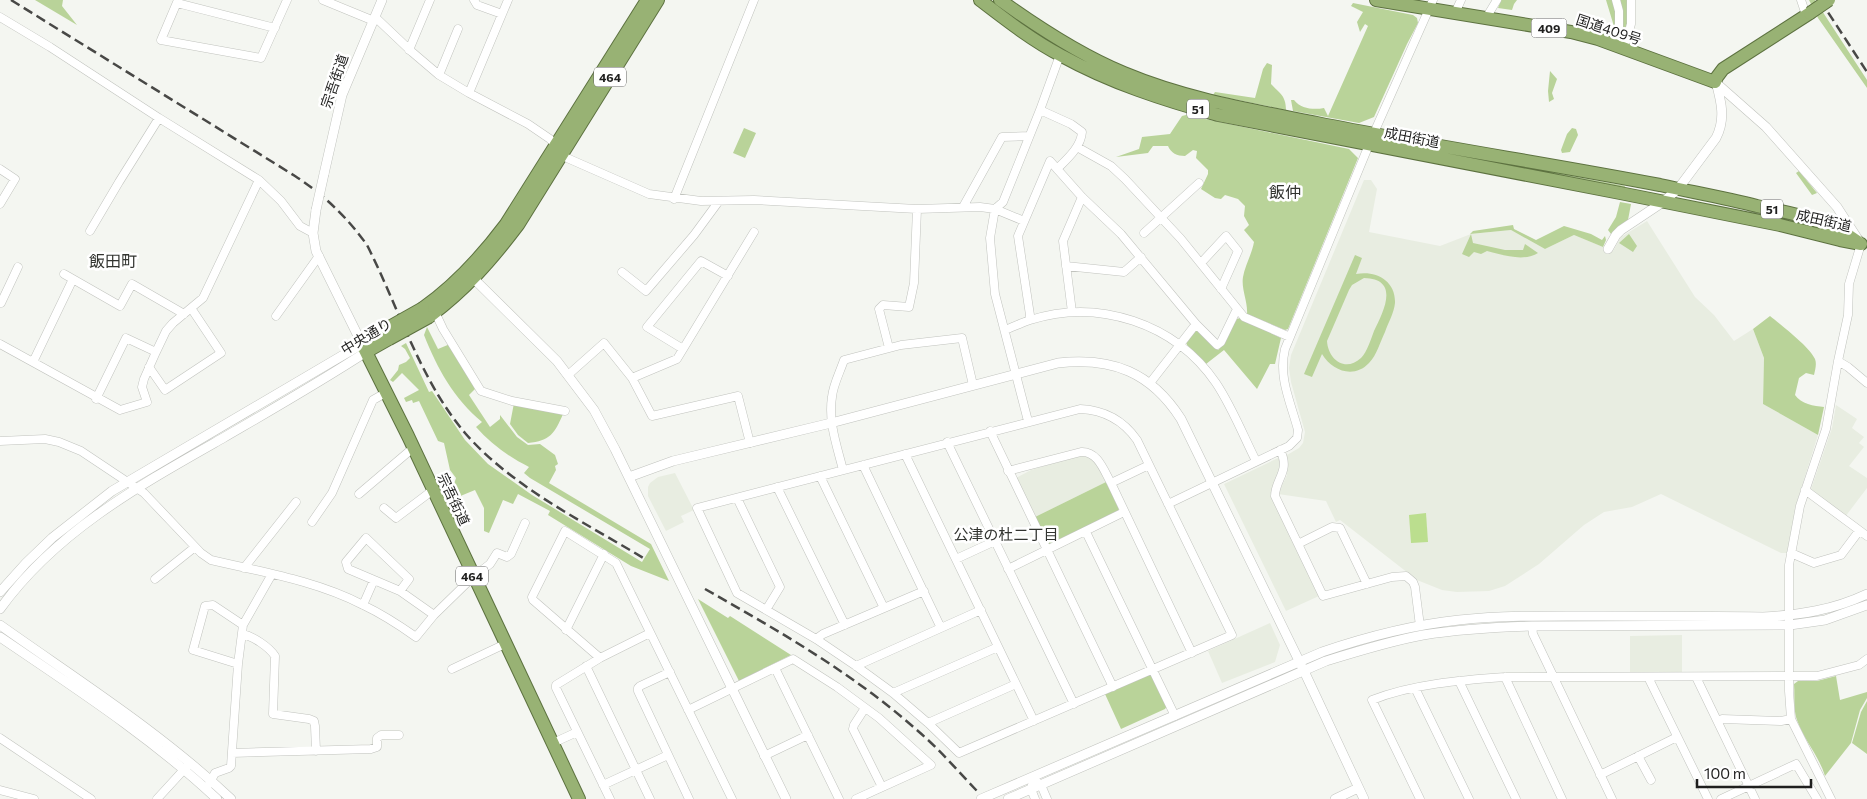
<svg xmlns="http://www.w3.org/2000/svg" width="1867" height="799" viewBox="0 0 1867 799" font-family="Commissioner,'Noto Sans JP',sans-serif">
<style>
.built{fill:#e8ede1}
.green{fill:#b9d399;fill-rule:evenodd}
.water{fill:#bbde8e}
.lines{fill:none;stroke-linecap:round;stroke-linejoin:round}
.minor-casing{stroke:#c1c3be;stroke-width:9}
.tertiary-casing{stroke:#c1c3be;stroke-width:10}
.trunk-casing{stroke:#5d7240;stroke-width:14}
.minor{stroke:#fff;stroke-width:8}
.tertiary{stroke:#fff;stroke-width:9}
.trunk{stroke:#98b274;stroke-width:12}
.rail{stroke:#484846;stroke-width:2.5;stroke-dasharray:10 5;stroke-linecap:butt}
.tertiary-bridge-casing{stroke:#c1c3be;stroke-width:10;stroke-linecap:butt}
.trunk-bridge-casing{stroke:#5d7240;stroke-width:14;stroke-linecap:butt}
.tertiary-bridge{stroke:#fff;stroke-width:9}
.trunk-bridge{stroke:#98b274;stroke-width:12}
.labels{text-anchor:middle;dominant-baseline:central;stroke-width:5;stroke-linejoin:round;paint-order:stroke}
.shield{fill:#fff;stroke:#626262;stroke-width:1}
.shield-label{font-size:12px;font-weight:bold;fill:#1f1f1e}
.street-label{font-size:14px;fill:#1f1f1e;stroke:#fff}
.neighbourhood-label{font-size:15px;fill:#323430;stroke:#fff}
.quarter-label{font-size:16px;fill:#323430;stroke:#fff}
</style>
<rect width="100%" height="100%" fill="#f4f6f1"/>
<path class="built" d="M1364,180H1371L1377,189L1369,232L1440,246L1471,234L1511,230L1545,249L1574,235L1613,251L1621,237L1647,221L1695,297L1714,315L1734,341L1753,329L1764,358L1763,404L1818,435L1796,505L1787,553H1781L1661,494L1632,507L1604,512L1584,525L1539,564L1505,586L1489,591L1457,592L1442,590L1417,580L1340,520L1336,522L1326,501L1278,494L1287,475V455L1299,448L1303,443L1305,432L1291,382L1289,368L1291,355Z
M1836,405L1857,419L1852,428L1864,437L1859,443L1864,447L1849,466L1867,478V488L1845,517L1810,492L1832,428Z
M1081,455H1086L1096,461L1106,482L1035,517L1016,478L1031,470Z
M1278,458L1280,461V473L1270,495L1319,596L1286,611L1224,484Z
M675,473L694,510L681,516L684,522L666,531L648,496V487L650,483L658,477Z
M1270,623L1280,645L1275,662L1222,683L1208,651Z
M1682,635V673L1630,674V636Z"/>
<path class="green" d="M35,0H63L62,6L77,25Z
M1501,0H1517L1514,4L1512,10L1498,8Z
M1606,0H1629L1628,24L1623,36L1616,33Z
M1809,0H1815L1867,80V88L1818,18Z
M1353,3L1413,15L1417,18L1418,23L1407,44L1374,117L1359,123L1293,111L1291,100H1294C1301,109 1314,110 1324,108L1328,116L1368,26L1365,24L1360,32L1357,22L1363,12L1351,6Z
M1267,63L1272,65L1271,84C1279,93 1286,95 1286,110L1213,95L1215,92L1255,98L1263,69Z
M1550,71L1557,79L1552,93L1554,99L1549,102L1548,91Z
M1186,115L1349,149L1358,158L1288,329L1285,330L1247,314C1248,302 1241,289 1243,277C1245,265 1252,254 1254,242L1244,230L1249,225L1244,216L1245,206L1238,199L1225,195L1221,199L1215,198L1201,189L1208,174V170L1196,158L1197,151L1193,150L1185,156C1177,156 1171,153 1168,146H1153L1148,153L1116,157L1139,149L1142,137L1170,134L1182,116Z
M744,128L756,133L745,158L733,153Z
M1572,128L1576,129L1578,135L1570,152L1562,153L1561,150L1567,134Z
M1493,161L1625,186L1624,190L1492,164Z
M1799,171L1817,193L1812,195L1796,173Z
M1620,202L1631,204L1628,220L1611,234L1608,230L1616,217Z
M1513,225L1514,229L1536,240L1564,226L1591,234L1602,240L1605,236L1606,240L1603,247L1574,235L1545,249L1511,230L1470,234L1473,231Z
M1471,234L1473,243L1505,250H1523L1525,244L1538,253C1524,262 1502,255 1487,251L1481,254L1474,252L1469,257L1462,254Z
M1629,234L1637,246L1633,252L1619,243Z
M1355,255L1362,258L1356,274C1375,270 1396,280 1395,303C1394,313 1388,323 1385,332C1380,342 1377,355 1369,363C1354,379 1332,371 1322,354L1312,377L1304,374ZM1364,278C1401,279 1383,312 1374,331C1371,339 1367,352 1361,358C1345,373 1328,359 1327,341L1349,290L1352,285Z
M1770,316C1781,325 1810,347 1815,359C1817,364 1815,370 1814,375L1806,373L1799,378L1795,395C1801,404 1814,406 1824,407L1818,435L1763,404L1764,358L1753,329Z
M1240,318L1281,338L1275,364H1270L1257,389L1224,350L1206,364L1187,345L1186,342L1195,331H1199L1218,350L1222,346L1237,319Z
M427,327L438,349L450,344L477,387L469,395L490,427L500,419V415L517,437L528,445L540,444L555,455L558,464L555,466L556,470L549,483L651,544L669,581L631,566L548,515L550,511L518,494L513,504L503,500L489,533L484,531V508L475,490L458,497L453,487L456,478L450,470L444,443L438,441L419,401L413,403L412,400L406,402L404,398L419,390L402,373L393,382L390,380L398,370L399,365L406,362L410,358L405,349L401,346L406,343L429,392L432,391L465,440L488,464L532,495L642,562L650,549L530,478L524,473L529,467C509,457 491,444 476,427L482,422C454,399 437,368 424,335Z
M514,403L563,414C555,433 550,441 528,443L518,435L510,424Z
M1106,482L1119,509L1117,513L1049,546L1035,517Z
M698,599L728,618L730,616L791,655L739,681Z
M1149,674L1152,676L1167,706L1165,709L1121,729L1105,694Z
M1836,676L1840,700L1867,692V698L1860,710L1851,743L1825,776C1819,756 1804,740 1797,720C1793,709 1795,695 1794,684L1798,681H1817Z
M1867,701V754L1852,743L1861,712Z"/>
<path class="water" d="M1426,513L1428,542L1411,543L1409,515Z"/>
<g class="lines">
<g class="minor-casing">
<path id="minor" d="M178,0L161,40L261,58L287,0
M323,0L374,21
M474,0L477,5L502,14
M1616,0L1619,11V47
M1801,0L1806,15
M177,3L275,28
M1455,13L1461,0
M0,17L50,47L159,118L259,180L281,201L300,226L313,233
M375,17L412,52L439,75L469,93L528,124L550,139L567,158L649,194L701,201L754,200L917,209L980,207L995,209L1024,221
M1486,18L1497,0
M1624,49L1631,24V0
M409,50L430,0
M439,75L458,29
M469,93L508,0
M1040,110L1071,124L1082,132C1081,147 1067,159 1057,169
M1077,147L1111,166L1125,179L1181,239L1244,317L1290,337
M0,169L15,179L0,204
M674,199L754,0
M963,207L1002,137L1029,136
M90,231L119,182L159,118
M1144,233L1199,183
M1201,263L1226,236L1238,251L1221,289
M1066,266L1124,272L1141,257
M622,272L646,291L694,235L719,201
M64,274L120,306L132,284L184,314
M1,303L18,267
M435,312L443,329L481,391L512,401L565,411
M1072,312L1063,241L1082,197
M276,316L319,256
M1029,320L1030,315L1018,236L1050,161L1082,197L1121,234L1196,324L1217,345L1221,342L1237,309
M1005,330C1013,327 1021,323 1030,320C1098,298 1175,323 1216,383C1232,407 1243,435 1256,461
M0,344L120,410L147,402L142,387L144,379L156,352
M889,348L879,309L883,305L909,307L914,283L917,209
M683,349L647,327L701,261L728,276
M1838,361L1848,367L1867,383
M33,362L73,279
M149,367L165,390L221,353L191,308
M568,375L604,343L632,378L652,416L738,396L750,443
M632,378L677,359L754,232
M1150,383L1196,324
M96,399L126,338L156,352L166,331L173,323L203,298L259,180
M1080,409C1104,410 1123,420 1137,440L1232,635L959,753L928,723L893,693L856,666L816,639L737,593L697,508Z
M1028,421L995,294L990,238L995,209L1003,202L1040,110L1060,55
M990,431L1113,687
M0,441L45,439L59,442L81,451L144,493L201,553L211,560C262,572 317,581 363,605C382,614 399,625 416,637L434,615L473,577L490,564L497,553L507,557L511,554L525,523
M947,442L1074,704
M1280,450C1291,471 1275,479 1275,496L1323,596L1392,577L1406,576L1413,582L1415,587L1420,626
M905,454L1034,721
M863,465L941,628
M843,470C837,446 828,422 832,397C833,385 840,372 844,360L901,345L962,338L973,385
M1008,471L1081,452C1098,451 1104,471 1111,483L1192,653
M820,476L884,608
M1111,483L1149,465
M777,487L845,625
M1805,490L1867,536
M359,494L413,448
M737,498L780,587L766,610
M1168,504L1289,446L1297,438L1298,430C1291,403 1278,378 1285,349L1373,135L1433,0
M384,508L396,518L433,490
M312,522L332,493L373,400L387,392
M1086,532L1175,716
M1298,544L1332,527L1340,528L1367,584
M1791,553L1814,563L1841,555L1859,531
M956,559L995,541
M244,568L296,502
M1008,569L1124,512
M155,579L195,547
M400,591L409,579L366,538L346,562L348,569L400,591L434,615
M363,605L374,580
M1532,626L1533,634L1612,799
M566,630L604,554
M242,634C253,636 269,647 275,656L273,714L309,719L314,721L315,726L316,751
M816,639L823,634L924,591
M600,658L533,600L532,597L565,531L616,563L732,799
M238,664L193,650L205,606L213,605L243,625
M586,666L650,799
M856,666L981,610
M775,668L839,799
M452,669L505,644
M670,672L640,686L638,688V691L689,799
M1505,677L1562,799
M1648,677L1708,799
M1696,677L1755,799
M1459,681L1516,799
M1415,688L1469,799
M893,693L998,647
M865,708L854,725L853,729L882,787
M688,710L793,659L837,687L879,718L931,765L856,799
M1718,721L1722,719L1781,721L1791,719
M928,723L1016,684
M0,738L91,799
M553,743L577,732
M232,753L371,749L377,747V738L381,735H399
M764,756L808,735
M1638,756L1651,780
M1600,775L1677,737
M1032,778L1041,785L1047,799
M209,784L215,773L229,768L231,766L238,664L243,625L272,574
M603,785L668,755
M1032,785L1031,789L1035,799
M0,790L34,799
M157,799L190,763
M610,799L556,688V685L600,658L650,633
M1420,799L1372,700C1412,684 1462,680 1505,677L1817,676L1859,665L1867,659
M1721,799L1796,764L1817,799
M1831,799L1791,719L1789,691V565L1800,506L1826,429L1838,361L1848,315L1849,284L1861,244"/>
</g>
<g class="tertiary-casing">
<path id="tertiary" d="M1715,82L1766,127L1837,207L1859,241
M324,174L342,95L382,0
M1608,249L1616,235L1621,230L1663,202L1678,189L1716,138C1726,119 1721,101 1716,82
M474,279L557,361L594,410L615,449L786,799
M629,477L673,461L831,423L1058,363C1112,357 1151,372 1181,419L1304,671L1364,799
M0,592L26,563L52,538L112,491L362,344L316,251L313,233L316,210
M0,609C56,531 142,484 223,438C271,410 320,382 366,352
M0,625C79,681 160,732 231,799
M0,637C75,688 151,737 217,799
M981,799L1322,652C1366,637 1412,625 1459,620C1507,615 1555,616 1603,616C1657,616 1710,616 1763,617C1800,615 1833,610 1867,594
M1008,799L1326,661C1358,651 1390,641 1423,635C1459,629 1495,627 1532,626L1790,625L1825,620L1867,605
M1335,799L1358,788"/>
</g>
<g class="trunk-casing">
<path id="trunk" d="M980,0C1006,20 1033,41 1062,56C1111,83 1164,100 1218,115L1620,193L1780,225L1840,240L1861,244
M1000,0C1039,28 1080,55 1124,73C1186,99 1252,110 1317,123C1431,146 1545,163 1660,185C1692,192 1725,198 1757,206C1792,213 1829,220 1858,242
M1376,0L1571,32L1598,39L1715,82L1717,77L1723,69L1810,13
M423,308C457,284 482,256 506,224L647,0
M429,317C466,289 490,262 518,225L658,0
M384,330L362,344L408,436L579,799
M366,352L389,339"/>
</g>
<use href="#minor" class="minor"/>
<use href="#tertiary" class="tertiary"/>
<use href="#trunk" class="trunk"/>
<path class="rail" d="M11,0L295,176C324,195 347,217 367,245C398,306 420,380 465,433C512,487 584,522 645,559
M1820,0L1867,72
M705,589C779,631 854,674 918,731C939,749 958,771 977,791"/>
<g class="tertiary-bridge-casing">
<path id="tertiary-bridge" d="M316,210L324,174"/>
</g>
<g class="trunk-bridge-casing">
<path id="trunk-bridge" d="M1810,13L1829,0
M384,330L423,308
M389,339L429,317"/>
</g>
<use href="#tertiary-bridge" class="tertiary-bridge"/>
<use href="#trunk-bridge" class="trunk-bridge"/>
</g>
<g class="labels">
<g class="shield">
<rect x="1531.5" y="18.5" width="35" height="19" rx="4"/>
<rect x="594" y="67.5" width="32" height="19" rx="4"/>
<rect x="1187" y="99.5" width="22" height="19" rx="4"/>
<rect x="1761" y="199.5" width="22" height="19" rx="4"/>
<rect x="456" y="566.5" width="32" height="19" rx="4"/>
</g>
<g class="shield-label">
<text x="1549" y="28">409</text>
<text x="610" y="77">464</text>
<text x="1198" y="109">51</text>
<text x="1772" y="209">51</text>
<text x="472" y="576">464</text>
</g>
<g class="street-label">
<text transform="translate(1609 29) rotate(18)">国道409号</text>
<text transform="translate(334 81) rotate(-71)">宗吾街道</text>
<text transform="translate(1412 137) rotate(11)">成田街道</text>
<text transform="translate(1824 220) rotate(13)">成田街道</text>
<text transform="translate(366 336) rotate(-31)">中央通り</text>
<text transform="translate(454 499) rotate(65)">宗吾街道</text>
</g>
<g class="neighbourhood-label">
<text x="1006" y="534">公津の杜二丁目</text>
</g>
<g class="quarter-label">
<text x="1285" y="191">飯仲</text>
<text x="113" y="260">飯田町</text>
</g>
</g>
<path d="M1697 779v8h114v-8" fill="none" stroke="#1f1f1e" stroke-width="2.5"/>
<text x="1704" y="779" font-size="15" fill="#1f1f1e" stroke="#ffffff" stroke-width="4" paint-order="stroke">100 m</text>
</svg>
